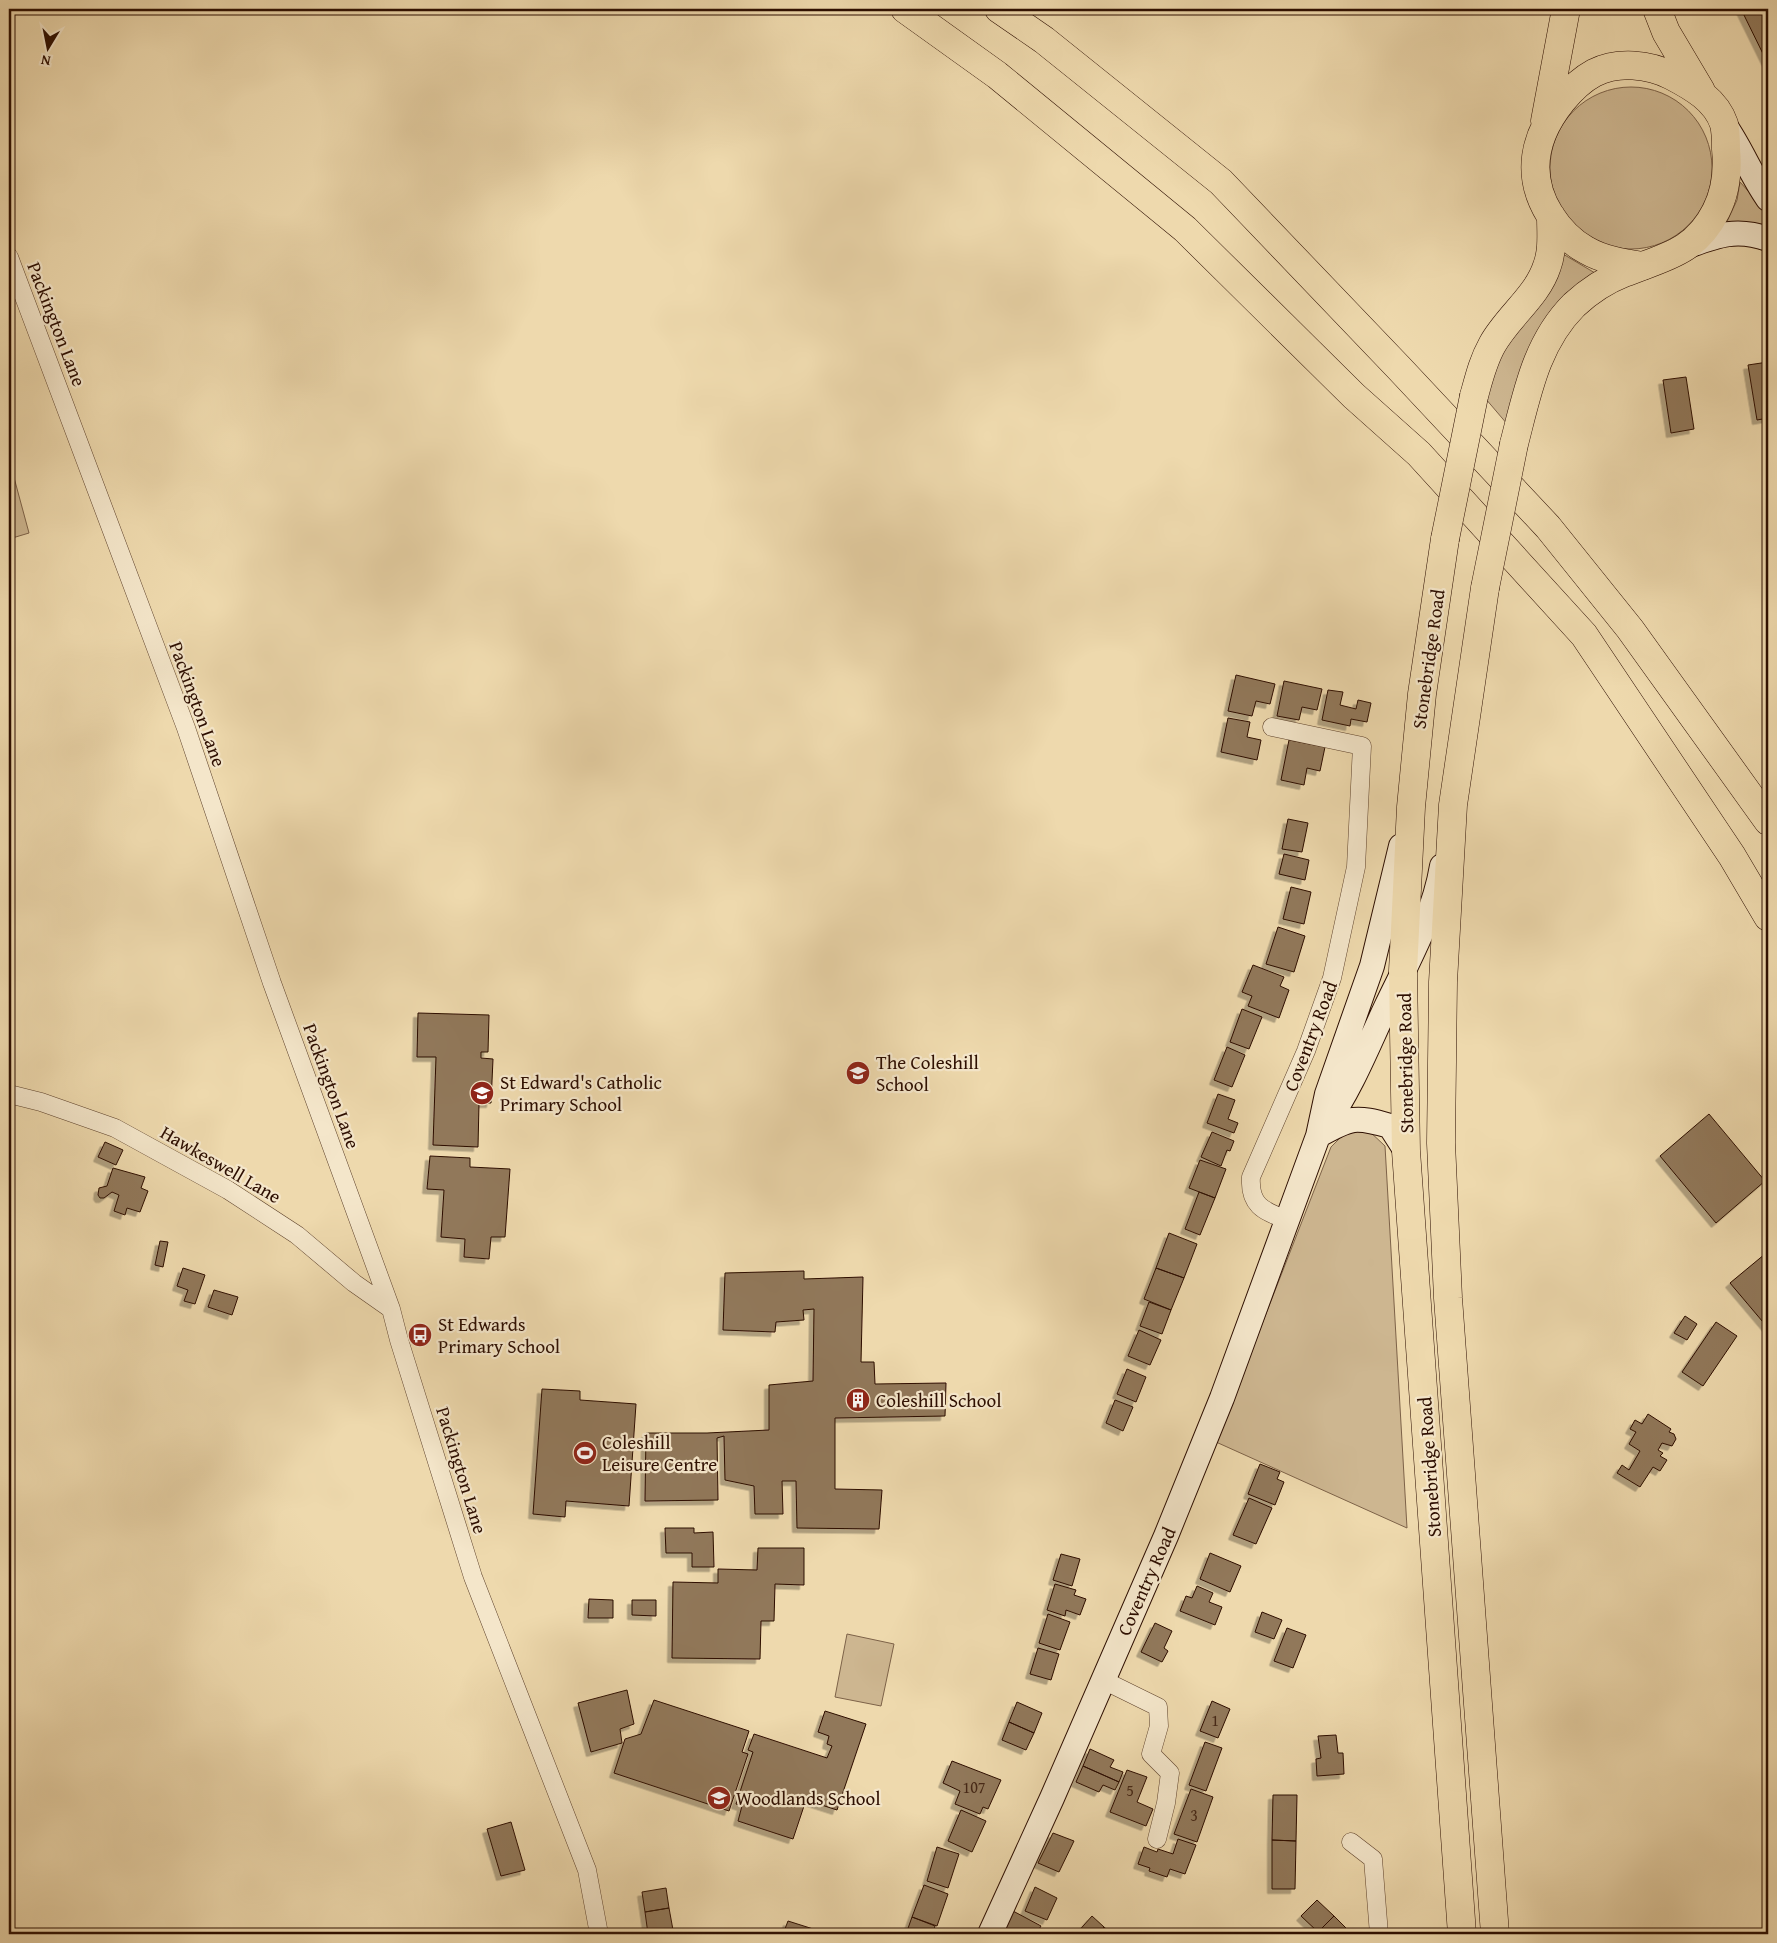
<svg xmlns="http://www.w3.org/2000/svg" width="1777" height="1943" viewBox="0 0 1777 1943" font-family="'Gentium Book Plus',serif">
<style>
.green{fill:#cdb690;stroke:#7d6248}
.building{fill:#91785a;stroke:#2d0e00;filter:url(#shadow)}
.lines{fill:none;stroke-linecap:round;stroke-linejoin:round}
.street-casing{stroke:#5d412b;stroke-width:19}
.secondary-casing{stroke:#2d0e00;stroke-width:26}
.highway-casing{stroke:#2d0e00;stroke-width:29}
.street{stroke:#f4e6ca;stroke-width:18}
.secondary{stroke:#f4e6ca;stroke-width:24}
.highway{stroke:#eed9ad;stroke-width:28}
.highway-bridge-casing{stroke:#2d0e00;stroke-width:29;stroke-linecap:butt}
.highway-bridge{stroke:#eed9ad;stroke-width:28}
.labels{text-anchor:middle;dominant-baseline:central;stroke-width:4.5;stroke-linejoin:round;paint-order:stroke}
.number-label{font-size:16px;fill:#462816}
.street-label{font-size:19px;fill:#2d0e00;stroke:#f4e6ca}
.poi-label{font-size:19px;fill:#2d0e00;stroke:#f4e6ca;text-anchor:start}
</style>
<defs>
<filter id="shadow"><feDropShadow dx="-4.5" dy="4.5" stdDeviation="0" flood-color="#0004"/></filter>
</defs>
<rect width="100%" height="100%" fill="#eed9ad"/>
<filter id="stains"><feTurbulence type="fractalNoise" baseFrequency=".004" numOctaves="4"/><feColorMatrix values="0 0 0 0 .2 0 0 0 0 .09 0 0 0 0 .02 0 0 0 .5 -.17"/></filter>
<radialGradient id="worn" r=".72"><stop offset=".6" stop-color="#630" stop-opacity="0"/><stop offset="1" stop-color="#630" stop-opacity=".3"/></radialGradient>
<path class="green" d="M1550 168a81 81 0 1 1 162 0a81 81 0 1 1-162 0Z
M1740,182L1768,213V227L1726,224L1737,200Z
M1563,254L1595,273L1508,425L1485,398L1500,353Z
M9,459L29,533L9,539Z
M1367,1129L1385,1146L1407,1528L1216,1442L1331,1147L1347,1131Z
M847,1634L894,1644L881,1706L835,1697Z"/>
<path class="building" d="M1741,9H1768V64Z
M1768,362V418L1757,420L1748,365Z
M1686,377L1694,429L1671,433L1663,380Z
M1236,675L1275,684L1270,704L1256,701L1252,716L1228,711Z
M1284,681L1322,689L1317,710L1302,707L1299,720L1277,716Z
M1328,690L1343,692L1340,705L1356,709L1358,700L1371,703L1367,722L1351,719L1350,726L1322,720Z
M1228,718L1250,722L1247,737L1261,740L1257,760L1221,752Z
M1289,740L1325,747L1320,771L1307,768L1304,785L1281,780Z
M1288,819L1308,823L1302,852L1282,849Z
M1284,854L1309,860L1305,880L1279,874Z
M1291,887L1311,892L1304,924L1283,919Z
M1278,927L1305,936L1294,972L1266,964Z
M1253,965L1284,977L1280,986L1289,990L1279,1018L1248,1006L1252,996L1242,992Z
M1242,1009L1262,1017L1249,1049L1230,1042Z
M418,1013L489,1015L488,1052H481V1058L493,1059L491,1103H479L478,1147L433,1145L436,1057H417Z
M1227,1047L1245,1055L1232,1087L1214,1080Z
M1218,1094L1235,1100L1228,1119L1238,1123L1234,1133L1207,1123Z
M1709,1114L1765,1181L1716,1223L1660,1156Z
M1212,1132L1234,1141L1230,1151L1227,1150L1221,1166L1201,1157Z
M105,1142L123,1150L116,1165L98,1157Z
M430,1156L470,1158V1167L510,1169L505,1237H491L489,1259L464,1257L465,1239L441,1237L444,1190L427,1189Z
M1200,1160L1226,1169L1215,1198L1189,1188Z
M113,1168L145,1177L141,1188L148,1191L140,1212L127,1208L125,1215L114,1211L119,1195L112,1192L104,1198H100L98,1195L99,1188L107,1186Z
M1199,1192L1215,1198L1200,1235L1185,1229Z
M1169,1233L1197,1244L1184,1278L1156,1268Z
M160,1241L168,1242L163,1267L155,1265Z
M1765,1254L1768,1257V1328L1730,1283Z
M183,1268L205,1275L195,1304L184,1301L188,1290L177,1286Z
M1156,1268L1184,1278L1171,1310L1144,1299Z
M804,1271V1279L863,1277L861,1362H874L875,1384L946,1383L945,1416L835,1418V1489L882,1490L879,1529L797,1528L796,1481H782L783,1514H755L754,1486L725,1480L724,1436L717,1438L718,1500L645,1501L646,1433H707L769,1430V1385L813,1381L814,1309L803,1310L804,1320L776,1322L775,1332L723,1330L725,1273Z
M214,1290L238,1297L232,1315L208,1307Z
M1149,1302L1171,1310L1162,1334L1140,1326Z
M1685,1316L1697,1324L1687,1340L1674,1333Z
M1716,1322L1737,1336L1703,1386L1682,1372Z
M1139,1330L1161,1340L1150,1365L1128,1356Z
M1127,1369L1146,1377L1136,1402L1117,1394Z
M542,1389L580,1391V1400L636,1404L629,1506L566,1501L565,1517L533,1514Z
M1115,1400L1133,1407L1123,1431L1106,1423Z
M1648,1414L1671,1429L1669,1432L1674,1434L1676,1439L1672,1446L1662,1443L1658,1450L1663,1453L1660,1456L1667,1460L1660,1471L1653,1467L1640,1487L1617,1473L1622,1465L1629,1470L1640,1451L1629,1444L1636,1432L1630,1429L1635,1420L1642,1424Z
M1260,1464L1280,1472L1277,1479L1284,1482L1275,1505L1248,1494Z
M1249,1498L1272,1508L1256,1544L1233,1535Z
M665,1528H694V1533L713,1532L714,1567H692V1553H666Z
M758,1548H804V1585L775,1584L774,1621H761L760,1659L672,1658L673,1582L718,1583V1569L757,1570Z
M1210,1553L1241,1566L1230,1592L1200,1579Z
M1061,1554L1080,1559L1072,1586L1053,1580Z
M1055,1584L1076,1590L1074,1595L1086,1599L1080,1615L1066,1610L1065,1616L1047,1610Z
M1197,1586L1213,1593L1209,1602L1222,1607L1215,1625L1180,1611L1186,1596L1192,1598Z
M589,1599L613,1600V1618H588Z
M632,1600H656V1616L632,1615Z
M1262,1612L1282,1620L1274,1639L1255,1632Z
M1048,1614L1070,1622L1060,1650L1039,1643Z
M1155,1623L1172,1631L1164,1648L1168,1651L1162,1662L1141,1652Z
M1287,1628L1306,1635L1293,1668L1274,1661Z
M1038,1648L1059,1654L1051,1680L1030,1674Z
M627,1690L634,1724L620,1729L622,1743L591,1752L578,1703Z
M654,1700L749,1731L742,1752L748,1754L729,1811L614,1773L625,1739L641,1734Z
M1212,1701L1230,1709L1218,1738L1200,1731Z
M1017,1702L1042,1713L1034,1733L1009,1722Z
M825,1711L866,1724L837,1810L806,1800L793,1839L738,1821L742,1806L736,1804L753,1752L748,1750L754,1734L827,1758L832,1746L827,1744L829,1736L818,1732Z
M1009,1722L1034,1733L1026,1750L1002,1740Z
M1336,1735L1338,1753H1343L1344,1774L1317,1776L1316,1759L1321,1758L1318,1736Z
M1205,1742L1222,1748L1206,1791L1189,1785Z
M1090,1749L1114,1760L1110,1767L1123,1772L1119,1782L1083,1766Z
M952,1761L1001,1780L988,1809L983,1807L980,1814L955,1804L960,1791L943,1783Z
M1083,1766L1119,1782L1115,1790L1103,1785L1099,1792L1076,1782Z
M1127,1770L1147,1777L1137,1802L1153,1809L1146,1826L1110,1812Z
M1191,1789L1213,1797L1197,1842L1174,1834Z
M1273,1795H1297L1296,1841L1272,1840Z
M961,1810L986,1821L972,1852L948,1841Z
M511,1822L525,1870L501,1876L487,1829Z
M1053,1833L1074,1841L1059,1872L1038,1863Z
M1178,1839L1196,1845L1185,1874L1170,1869L1167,1877L1149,1871L1150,1868L1138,1864L1144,1847L1157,1852L1158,1849L1173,1854Z
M1272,1840L1296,1841L1295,1889H1272Z
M937,1847L959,1854L948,1888L927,1881Z
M924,1885L948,1894L937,1926L912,1917Z
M1035,1887L1057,1898L1047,1920L1025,1911Z
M666,1888L669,1908L645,1912L642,1892Z
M1317,1900L1334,1916L1318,1932L1301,1916Z
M669,1908L673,1930L648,1934L645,1912Z
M1013,1911L1041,1926L1036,1934H1019L1004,1927Z
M1092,1916L1104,1927L1098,1934H1076Z
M1334,1916L1352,1934H1320L1318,1932Z
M912,1917L935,1926L933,1934H906Z
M788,1921L829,1934H783Z
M1104,1927L1112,1934H1098Z"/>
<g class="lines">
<g class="street-casing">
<path id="street" d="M9,257L186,728L272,983L391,1309L399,1340L473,1577L587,1870L599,1934
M1272,727L1362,746L1356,867L1332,978L1306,1051L1251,1177C1249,1206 1264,1211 1287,1220
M9,1094L41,1102L115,1128L228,1190L297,1235L354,1283L391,1309
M1103,1680L1158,1707L1159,1726L1151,1754L1170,1773L1166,1803L1157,1839
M1351,1842L1373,1859L1379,1934"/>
</g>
<g class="secondary-casing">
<path id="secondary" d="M1724,124C1741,148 1751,175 1768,199
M1688,246C1718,235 1737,228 1768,239
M1326,1124C1352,1087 1368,1045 1387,1005C1408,961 1434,915 1442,866
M1319,1135C1351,1117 1355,1116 1390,1126L1406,1151
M990,1934L1052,1798L1166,1536L1222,1398L1318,1136L1327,1094L1372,966L1401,846"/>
</g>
<g class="highway-casing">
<path id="highway" d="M905,9L997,75L1185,229L1354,396L1419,454L1584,635L1732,856L1768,917
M999,9L1044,40L1221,182L1399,368L1548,527L1630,629L1768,821
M1657,9L1666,32L1701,91
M1545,121L1566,9
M1474,396C1479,378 1483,361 1492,345C1507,317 1537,297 1547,266C1553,250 1551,233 1551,216
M1514,444C1527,394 1536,343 1574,305C1588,292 1606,280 1624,273C1664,257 1695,253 1716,211C1726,192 1728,171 1726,149C1726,141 1726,132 1724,124C1716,100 1693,87 1672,76C1649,64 1618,61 1594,73C1581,80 1571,90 1562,101C1534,136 1525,175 1550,215C1559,229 1571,242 1586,250C1603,260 1623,263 1643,266
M1445,539L1422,694L1411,807L1403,971L1406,1151L1462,1934
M1485,588L1453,805L1443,982L1441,1143L1448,1298L1495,1934"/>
</g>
<use href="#street" class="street"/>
<use href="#secondary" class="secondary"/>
<use href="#highway" class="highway"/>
<g class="highway-bridge-casing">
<path id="highway-bridge" d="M1445,539L1474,396
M1485,588L1514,444"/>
</g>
<use href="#highway-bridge" class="highway-bridge"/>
</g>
<defs>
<g id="school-disc" transform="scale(1.25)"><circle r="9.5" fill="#8f2418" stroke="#f4e6ca"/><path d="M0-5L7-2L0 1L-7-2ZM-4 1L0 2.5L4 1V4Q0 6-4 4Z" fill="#fff"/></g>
<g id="bus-disc" transform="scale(1.25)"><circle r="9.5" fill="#8f2418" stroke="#f4e6ca"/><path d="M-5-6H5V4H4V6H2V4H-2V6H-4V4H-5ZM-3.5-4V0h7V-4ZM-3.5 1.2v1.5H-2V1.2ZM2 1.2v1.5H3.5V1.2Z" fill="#fff"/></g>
<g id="building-disc" transform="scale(1.25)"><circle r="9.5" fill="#8f2418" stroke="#f4e6ca"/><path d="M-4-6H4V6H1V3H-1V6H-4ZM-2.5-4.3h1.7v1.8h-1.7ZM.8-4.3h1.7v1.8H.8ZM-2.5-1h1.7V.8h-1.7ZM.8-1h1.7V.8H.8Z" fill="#fff"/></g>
<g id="stadium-disc" transform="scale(1.25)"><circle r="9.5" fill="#8f2418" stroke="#f4e6ca"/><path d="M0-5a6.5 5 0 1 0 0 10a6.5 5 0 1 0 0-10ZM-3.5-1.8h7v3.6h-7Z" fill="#fff"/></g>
</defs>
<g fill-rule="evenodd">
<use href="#school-disc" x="858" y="1073"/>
<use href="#school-disc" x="482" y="1093"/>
<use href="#bus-disc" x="420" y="1335"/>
<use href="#building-disc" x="858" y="1400"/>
<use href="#stadium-disc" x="585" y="1453"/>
<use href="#school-disc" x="719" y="1798"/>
</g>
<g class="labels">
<g class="number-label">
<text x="1215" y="1720">1</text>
<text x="974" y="1787">107</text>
<text x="1130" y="1790">5</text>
<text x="1194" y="1815">3</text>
</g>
<g class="street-label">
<text transform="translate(57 324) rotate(69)">Packington Lane</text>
<text transform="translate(1428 659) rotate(-82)">Stonebridge Road</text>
<text transform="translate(198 704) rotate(70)">Packington Lane</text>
<text transform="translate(1310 1036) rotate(-69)">Coventry Road</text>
<text transform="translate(1405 1063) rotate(-91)">Stonebridge Road</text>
<text transform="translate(332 1086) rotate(70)">Packington Lane</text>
<text transform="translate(221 1164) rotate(30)">Hawkeswell Lane</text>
<text transform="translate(1429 1467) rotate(-94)">Stonebridge Road</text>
<text transform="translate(462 1470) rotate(73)">Packington Lane</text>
<text transform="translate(1146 1581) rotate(-66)">Coventry Road</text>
</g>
<g class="poi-label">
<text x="876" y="1062">The Coleshill<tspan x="876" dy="22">School</tspan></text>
<text x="500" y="1082">St Edward's Catholic<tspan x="500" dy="22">Primary School</tspan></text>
<text x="438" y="1324">St Edwards<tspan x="438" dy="22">Primary School</tspan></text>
<text x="876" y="1400">Coleshill School</text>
<text x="602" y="1442">Coleshill<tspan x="602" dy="22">Leisure Centre</tspan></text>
<text x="736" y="1798">Woodlands School</text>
</g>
</g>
<rect width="1777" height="1943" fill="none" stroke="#eed9ad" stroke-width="30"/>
<rect x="10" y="10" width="1757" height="1923" fill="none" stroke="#2d0e00" stroke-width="2.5"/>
<rect x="15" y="15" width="1747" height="1913" fill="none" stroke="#2d0e00"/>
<g transform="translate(48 48) rotate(190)" stroke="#f4e6ca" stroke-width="4" paint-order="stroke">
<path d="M0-4L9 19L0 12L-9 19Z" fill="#2d0e00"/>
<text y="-8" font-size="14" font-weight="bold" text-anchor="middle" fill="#2d0e00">N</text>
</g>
<rect width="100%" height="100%" filter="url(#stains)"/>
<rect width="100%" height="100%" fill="url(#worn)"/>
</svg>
